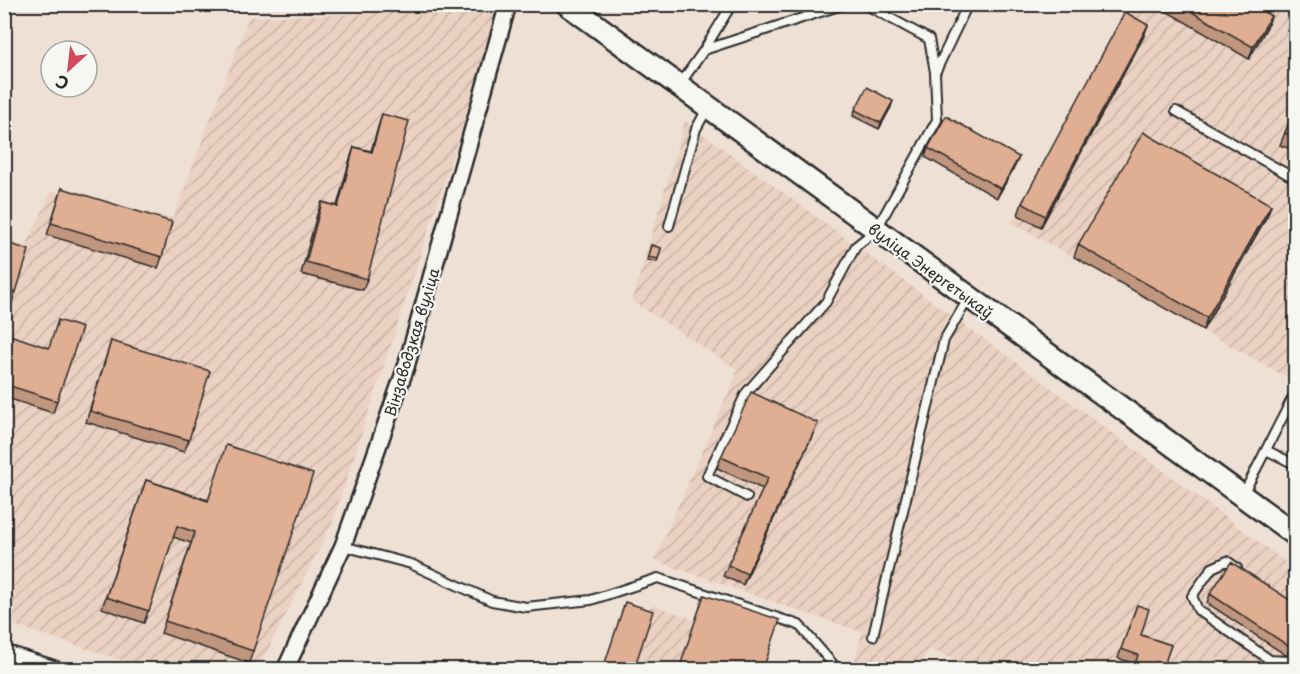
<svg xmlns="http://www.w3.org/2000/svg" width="1300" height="674" viewBox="0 0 1300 674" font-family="'Playpen Sans',sans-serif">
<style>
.industrial{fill:url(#industrial-furrows)}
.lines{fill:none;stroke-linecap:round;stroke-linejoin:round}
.lane-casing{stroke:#2b2b2b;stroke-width:12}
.street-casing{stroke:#2b2b2b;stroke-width:20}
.secondary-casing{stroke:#2b2b2b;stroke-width:26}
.lane{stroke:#f6f6f2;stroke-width:8}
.street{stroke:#f6f6f2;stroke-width:15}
.secondary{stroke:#f6f6f2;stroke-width:21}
.wall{fill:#c1967e;stroke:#2b2b2b;stroke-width:1.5}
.shaded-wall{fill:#9d7a66;stroke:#2b2b2b;stroke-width:1.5}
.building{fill:#e0ae92;stroke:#2b2b2b;stroke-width:1.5}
.labels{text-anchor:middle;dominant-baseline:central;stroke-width:4.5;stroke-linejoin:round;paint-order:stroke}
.street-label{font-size:15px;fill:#2b2b2b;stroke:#f6f6f2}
</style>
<defs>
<pattern id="industrial-furrows" width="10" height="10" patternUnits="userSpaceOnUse" patternTransform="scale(1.5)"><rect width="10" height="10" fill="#ead1c1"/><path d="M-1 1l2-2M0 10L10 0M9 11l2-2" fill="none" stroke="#c9b4a6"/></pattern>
</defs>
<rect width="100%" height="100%" fill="#efe0d5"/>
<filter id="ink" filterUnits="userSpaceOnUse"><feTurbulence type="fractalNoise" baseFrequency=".0167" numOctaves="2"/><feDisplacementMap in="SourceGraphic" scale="12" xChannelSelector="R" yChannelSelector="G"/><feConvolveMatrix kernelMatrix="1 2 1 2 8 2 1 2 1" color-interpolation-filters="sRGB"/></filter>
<g filter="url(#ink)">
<path class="industrial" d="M1137,5H1295V382L1012,223Z
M501,9L332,524L258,669H148L5,622L4,240L26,246L52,191L173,218L249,17Z
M685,121L1125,442L1295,569V669H982L930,650L915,669H853L862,632L753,595L654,560L738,370L632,301Z
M656,606L695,620L700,607L775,632L763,669L603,670L621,614Z"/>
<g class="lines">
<g class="lane-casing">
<path id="lane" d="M864,4L929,39L935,72
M704,50L732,4
M680,84L704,50L845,4
M1176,111L1296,179
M669,226L696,129L707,109
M1266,450L1296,465
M1241,494L1248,485L1296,391
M747,497L707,476L746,393L826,302L856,246L876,230L937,120L935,73L968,4
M343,546L411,564L492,601L526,607L591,600L658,578L799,625L838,670
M1237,568L1227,561L1212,568L1192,596L1198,610L1270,660L1288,661L1296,657
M873,636L944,340L968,299"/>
</g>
<g class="street-casing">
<path id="street" d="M4,653L57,670
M285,670L343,546L406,367L508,4"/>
</g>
<g class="secondary-casing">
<path id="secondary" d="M567,4L1296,535"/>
</g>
<use href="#lane" class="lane"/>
<use href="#street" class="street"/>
<use href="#secondary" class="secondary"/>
</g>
<path class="wall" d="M1154,4H1251L1271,16L1267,27L1249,59Z
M1277,4H1296V15Z
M1144,36L1041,227L1018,215L1022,203Z
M1296,105V151L1280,145Z
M891,107L879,129L853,116L855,110Z
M382,114L367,279L363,290L301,274L317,214L322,202L337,206L350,159L354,147L371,151Z
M928,148L1019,157L1015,166L997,198L925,157Z
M62,188L162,257L158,268L47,235Z
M1271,205L1267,216L1203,330L1074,257L1078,245Z
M4,242L16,292L11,304L4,302Z
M651,245L661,248L657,262L647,260Z
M4,333L57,401L53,413L4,397Z
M111,341L189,440L184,452L86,422Z
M813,434L743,585L723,576L728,565L763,489L717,468L721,457Z
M146,480L208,500L253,651L249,663L161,633L191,543L173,537L144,623L102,608Z
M1210,594L1296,604V643L1287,656L1207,603Z
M1137,605L1141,635L1171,645L1162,669H1133L1135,664L1118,658Z"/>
<path class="shaded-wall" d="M1271,16L1267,27L1249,59L1253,47Z
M1148,25L1144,36L1041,227L1045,216Z
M893,101L891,107L879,129L881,123Z
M1019,157L1015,166L997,198L1001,189Z
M1271,205L1267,216L1203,330L1207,318Z
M818,423L813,434L743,585L747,574Z
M1296,639V643L1287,656L1290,647Z"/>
<path class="building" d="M1178,4H1251L1271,16L1253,47Z
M1125,12L1148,25L1045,216L1022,203Z
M867,87L893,101L881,123L855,110Z
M1296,105V138L1285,133Z
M382,114L409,121L367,279L306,262L322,202L338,207L354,147L372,152Z
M946,116L1019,157L1001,189L928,148Z
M1143,132L1271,205L1207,318L1078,245Z
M62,188L172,222L162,257L51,223Z
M4,242L29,250L16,292L4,289Z
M651,245L661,248L658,259L648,257Z
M58,320L82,328L57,401L4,384V333L49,348Z
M111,341L210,371L189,440L90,411Z
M751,392L818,423L747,574L728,565L768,478L721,457Z
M226,445L313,474L253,651L165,621L195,532L177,526L149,611L106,597L146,480L208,501Z
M1231,562L1296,604V639L1290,647L1210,594Z
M704,595L780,620L763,669H679Z
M625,602L653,611L634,669H603Z
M1137,605L1149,609L1141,635L1171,645L1164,665L1156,662L1153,669L1135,664L1138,655L1121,649Z"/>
</g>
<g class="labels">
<g class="street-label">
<text transform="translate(931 270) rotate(36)">вуліца Энергетыкаў</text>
<text transform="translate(411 342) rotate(-73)">Вінзаводзкая вуліца</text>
</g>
</g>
<rect width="1300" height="674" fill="none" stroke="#f6f6f2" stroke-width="24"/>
<rect x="12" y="12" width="1276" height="650" fill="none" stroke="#2b2b2b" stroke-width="2" filter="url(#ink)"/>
<g transform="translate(69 69) rotate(207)"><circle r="28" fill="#f6f6f2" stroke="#a5a5a2" stroke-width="1.5"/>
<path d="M0-4.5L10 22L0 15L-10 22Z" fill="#d1495b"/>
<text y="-9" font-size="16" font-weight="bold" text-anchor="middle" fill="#2b2b2b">С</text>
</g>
</svg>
